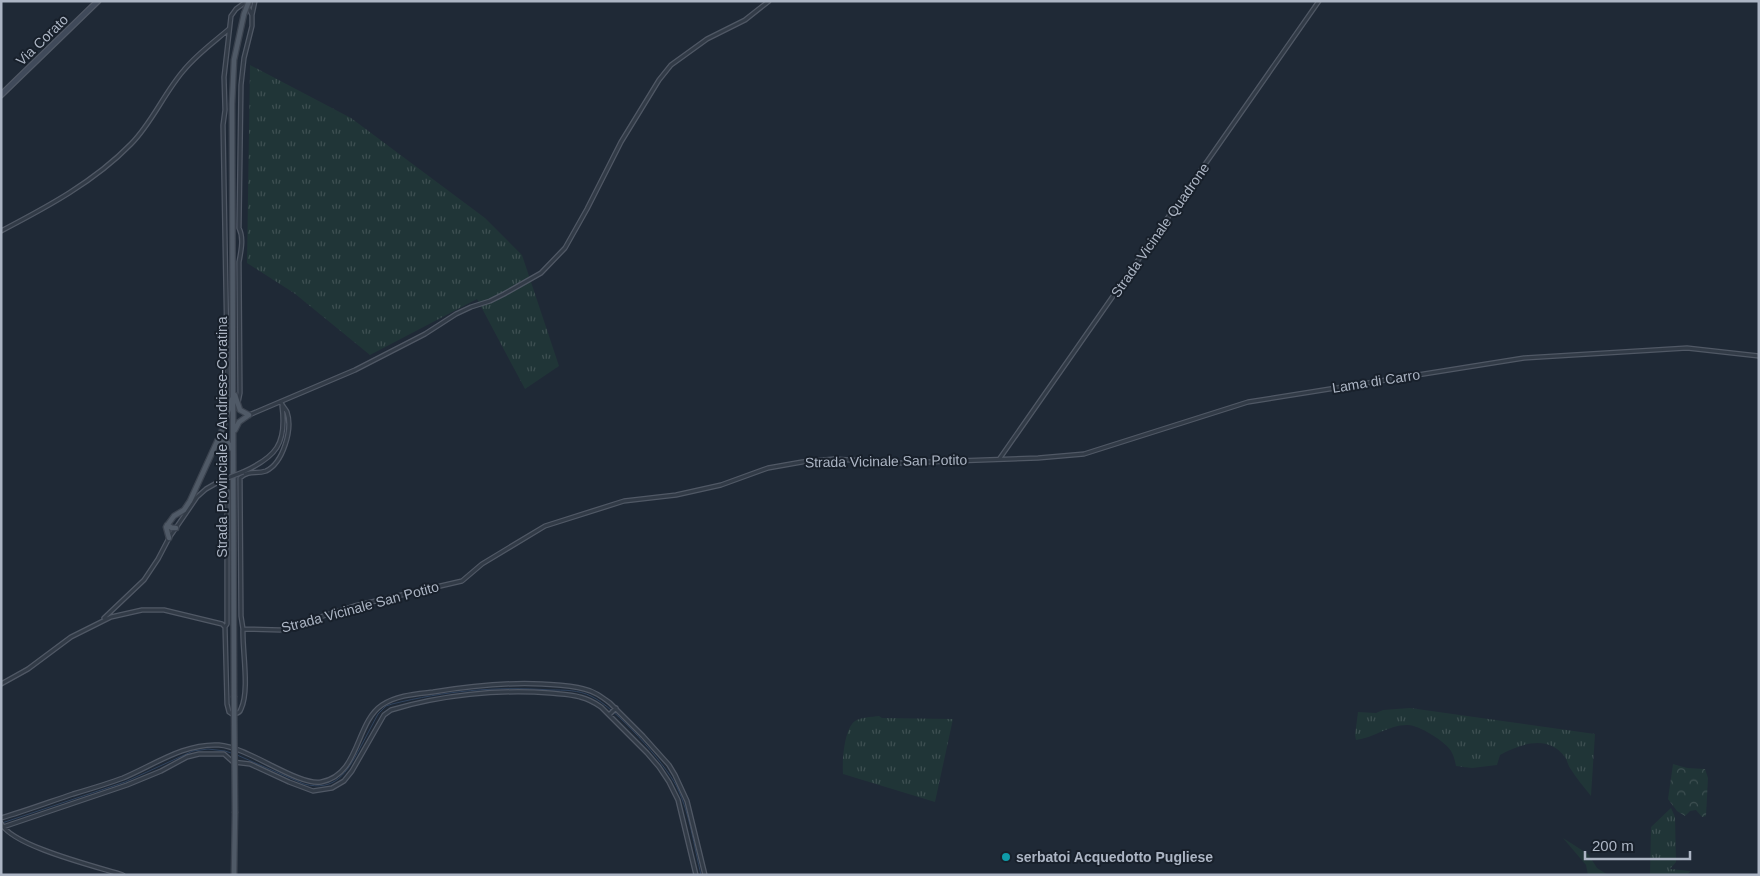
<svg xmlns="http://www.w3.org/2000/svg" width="1760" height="876" viewBox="0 0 1760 876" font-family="Arial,sans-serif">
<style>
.grass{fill:url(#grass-tufts)}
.forest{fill:url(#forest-crowns)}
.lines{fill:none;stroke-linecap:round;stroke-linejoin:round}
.stream{stroke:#31445e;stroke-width:1}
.street-casing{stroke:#505865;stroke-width:5.5}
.secondary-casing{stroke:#505865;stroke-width:7}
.primary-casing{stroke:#3c4450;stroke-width:7}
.street{stroke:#323b47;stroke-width:3}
.secondary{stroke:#404a5a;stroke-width:4.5}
.primary{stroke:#505a67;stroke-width:4.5}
.street-bridge-casing{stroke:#505865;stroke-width:5.5;stroke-linecap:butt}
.primary-bridge-casing{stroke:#3c4450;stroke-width:7;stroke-linecap:butt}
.street-bridge{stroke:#323b47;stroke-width:3}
.primary-bridge{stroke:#505a67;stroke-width:4.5}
.culture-dot{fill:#0f9aa8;stroke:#18202b;stroke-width:2}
.labels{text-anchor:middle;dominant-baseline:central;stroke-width:4;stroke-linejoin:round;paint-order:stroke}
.street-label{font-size:14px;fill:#acb5c4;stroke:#18202b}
.poi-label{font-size:14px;font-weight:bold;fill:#acb5c4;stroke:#18202b;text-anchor:start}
</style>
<defs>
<pattern id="grass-tufts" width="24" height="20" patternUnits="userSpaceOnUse" patternTransform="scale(1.25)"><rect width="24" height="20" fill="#203537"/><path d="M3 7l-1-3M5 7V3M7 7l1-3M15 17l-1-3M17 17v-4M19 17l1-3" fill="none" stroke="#3e5052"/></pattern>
<pattern id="forest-crowns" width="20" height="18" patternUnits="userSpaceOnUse" patternTransform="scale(1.25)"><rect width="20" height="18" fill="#203537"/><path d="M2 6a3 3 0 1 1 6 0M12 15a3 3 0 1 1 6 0" fill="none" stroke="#3e5052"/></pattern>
</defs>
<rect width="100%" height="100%" fill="#1f2936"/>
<path class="grass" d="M250,65L351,118L485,218L522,255L559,366L525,389L477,299L370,355L294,293L247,263Z
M1410,708L1595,734L1591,796C1584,787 1576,778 1570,768C1568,765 1567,760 1565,757C1548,734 1520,744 1500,755L1497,765L1472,768L1456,766C1455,761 1454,756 1451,751C1446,742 1419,725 1408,725C1391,724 1373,738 1356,740L1355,735L1358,712L1376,713L1383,710Z
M879,716L882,718L953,719L935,802L843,774C842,761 844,729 855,721C861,717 872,717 879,716Z
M1671,808L1675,817L1676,862L1670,869L1691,871L1686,875H1650L1651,827Z
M1563,838L1588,854L1597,868L1608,875H1588L1586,865Z"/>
<path class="forest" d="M1673,764L1687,768L1705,769L1708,778L1706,816L1702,817L1696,810L1690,811L1685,816L1677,811L1668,799Z"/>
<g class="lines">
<path class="stream" d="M237,755L304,784C335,792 347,773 360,748C366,737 372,725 378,714L386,706L392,704C445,691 496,686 550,690C564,690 579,690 591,696C616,708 664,762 677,787C690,814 694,846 701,875
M2,823L125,782L193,751L208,749L225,751L234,754"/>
<g class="street-casing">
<path id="street" d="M252,15L255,1
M1,231C47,207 94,182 131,144C152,123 164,93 184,70C197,54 214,42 229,29
M238,403L240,393L239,262C241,251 244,238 239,228L241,85L244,58L252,26V15L247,5
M228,408L223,125L225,110L224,77L231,16L236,9L247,1
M249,415L355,370L425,334L456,314L471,307L490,301L504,294L541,273L565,248L587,209L621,142L659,80L671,65L707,39L745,20L769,1
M1000,458L1319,1
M243,472C276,457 287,444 282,406
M104,618L144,580L158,559L169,538L197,497L206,489L220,481
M225,627L227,624V491
M243,629L241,616L240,478C250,469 256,475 266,471C283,463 293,429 287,412C285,408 282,406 281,402
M1,684L28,669L71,637L111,617L142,610H164L222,624L225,627L227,704L229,712L232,714C236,714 240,713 241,709C250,690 242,650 243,629L280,630L354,606L462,581L482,564L545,526L624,501L676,495L721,485L768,468L802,462L834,459L899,463L1038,458L1084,454L1248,402L1524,358L1687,348L1759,356
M609,715L616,708
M1,818C25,811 49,802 73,794C90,789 107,784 123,778C154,765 184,743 219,745C248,747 298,786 321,782C360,775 355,723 382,705C397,695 416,694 433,692C470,686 505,682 542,684C556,685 570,685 584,689C594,691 602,697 610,703L643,736L669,765L675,775L687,801L705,875
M1,823C11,846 98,867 123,875
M3,827L127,785L161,771L187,757L199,754H224L233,762L250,764L289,782L313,791L332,788L344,781L352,771L384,715L391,710C440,695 499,689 550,693C560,694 571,694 580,697C588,699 594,702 601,707L647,753L659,767L669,782L678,800L696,875"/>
</g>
<g class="secondary-casing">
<path id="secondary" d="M1,95L98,1"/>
</g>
<g class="primary-casing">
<path id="primary" d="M235,395L240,410L249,415
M235,430L239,422L249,415
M216,444L220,441L226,440L232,449
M167,525L172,528H176
M169,538L166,527L174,516L184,510L190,501L221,433L232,399
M234,696L232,104L234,60L244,14
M234,875L235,813"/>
</g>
<use href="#street" class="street"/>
<use href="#secondary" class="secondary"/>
<use href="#primary" class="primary"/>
<g class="street-bridge-casing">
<path id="street-bridge" d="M220,481L243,472"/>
</g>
<g class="primary-bridge-casing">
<path id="primary-bridge" d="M244,14L249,1
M234,696L235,813"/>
</g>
<use href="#street-bridge" class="street-bridge"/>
<use href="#primary-bridge" class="primary-bridge"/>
</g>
<circle class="culture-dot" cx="1006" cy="857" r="5"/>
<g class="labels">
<g class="street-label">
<text transform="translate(42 40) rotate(-44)">Via Corato</text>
<text transform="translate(1160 230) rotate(-55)">Strada Vicinale Quadrone</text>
<text transform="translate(1376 381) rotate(-9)">Lama di Carro</text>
<text transform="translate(222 437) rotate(-90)">Strada Provinciale 2 Andriese-Coratina</text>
<text transform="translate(886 461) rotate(-1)">Strada Vicinale San Potito</text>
<text transform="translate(360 607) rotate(-15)">Strada Vicinale San Potito</text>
</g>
<g class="poi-label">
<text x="1016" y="857">serbatoi Acquedotto Pugliese</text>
</g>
</g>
<rect width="1760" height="876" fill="none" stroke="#acb5c4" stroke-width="5"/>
<path d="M1585 851v8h105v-8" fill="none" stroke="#acb5c4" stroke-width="2.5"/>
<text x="1592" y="851" font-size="15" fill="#acb5c4" stroke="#18202b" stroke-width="4" paint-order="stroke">200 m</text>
</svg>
